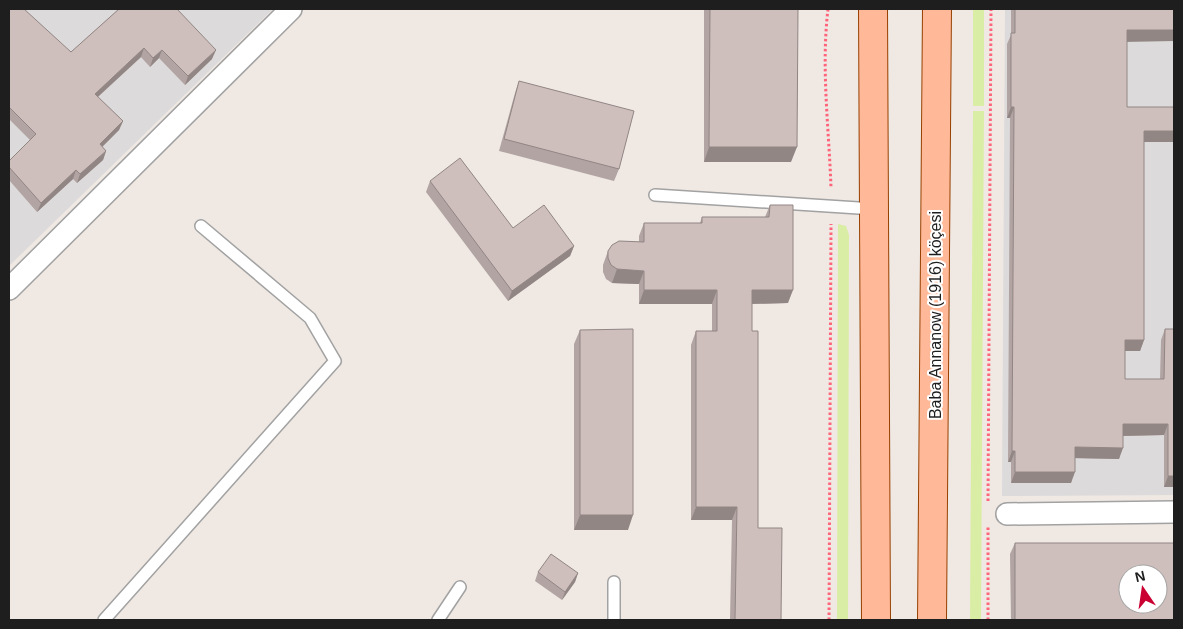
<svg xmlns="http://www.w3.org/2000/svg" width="1183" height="629" viewBox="0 0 1183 629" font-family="Helvetica,sans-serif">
  <rect width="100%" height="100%" fill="#efe8e3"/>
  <g fill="#dcdadb">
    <polygon points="9,9 273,9 9,266"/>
    <polygon points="1005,9 1174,9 1174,495 1002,496"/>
  </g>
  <g fill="#daeda5">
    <rect x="973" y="9" width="11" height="97"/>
    <polygon points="973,111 984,111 981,620 970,620"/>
    <polygon points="838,224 846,226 849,235 848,620 837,620"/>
  </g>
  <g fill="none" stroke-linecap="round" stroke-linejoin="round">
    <defs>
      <g id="service">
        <polyline points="655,195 874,209"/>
        <polyline points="614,582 614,620"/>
        <polyline points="104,620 335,361 310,318 201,226"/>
        <polyline points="438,620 460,587"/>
      </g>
      <g id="minor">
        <polyline points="9,289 291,9"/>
        <polyline points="1007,514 1174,512"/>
      </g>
      <g id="primary">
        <polyline points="873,9 876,620"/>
        <polyline points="932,620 937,9"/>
      </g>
    </defs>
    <use href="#service" stroke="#a2a2a2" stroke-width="14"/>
    <use href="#minor" stroke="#a2a2a2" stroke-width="24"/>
    <use href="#primary" stroke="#974000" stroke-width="30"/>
    <g stroke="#ff647a" stroke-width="3" stroke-dasharray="2.5 2.5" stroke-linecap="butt">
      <path d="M828,9C821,68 829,128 831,188"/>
      <polyline points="988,501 991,9"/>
      <polyline points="829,620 831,224"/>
      <polyline points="988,620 988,527"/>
    </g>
    <use href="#service" stroke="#fff" stroke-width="11"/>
    <use href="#minor" stroke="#fff" stroke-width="21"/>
    <use href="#primary" stroke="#ffb998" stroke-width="28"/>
  </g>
  <g fill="#b2a4a2">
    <polygon points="9,9 71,52 119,9 212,59 185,85 159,58 150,67 141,57 98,97 123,121 119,130 102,147 106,151 103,160 77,183 73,179 37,212 9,180 9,161 30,140 9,119"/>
    <polygon points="704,9 798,9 791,162 704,162"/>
    <polygon points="1011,9 1174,9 1127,42 1127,107 1144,142 1144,340 1140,351 1125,351 1125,379 1160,379 1161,340 1165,329 1174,487 1164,487 1164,435 1123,436 1119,459 1075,458 1071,483 1011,483 1011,462 1008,462 1010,118 1007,118 1007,44 1011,35"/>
    <polygon points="519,81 619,169 614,181 499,151 515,93"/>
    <polygon points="430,181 513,228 574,246 570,256 508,301 426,192"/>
    <polygon points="770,205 788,303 752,304 752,331 758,528 781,620 730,620 732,520 691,520 691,345 696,331 712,331 712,304 639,304 639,284 612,283 606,279 603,272 603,265 608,251 639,242 639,236 644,223 700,223 702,217 765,217"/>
    <polygon points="580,330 628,530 574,530 574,344"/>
    <polygon points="1015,543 1174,620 1011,620 1010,554"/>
    <polygon points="538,572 578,573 575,582 562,600 535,581"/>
  </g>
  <g fill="#918684">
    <polygon points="1127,30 1174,30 1174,41 1123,42"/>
    <polygon points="144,48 141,57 92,102 95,94"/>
    <polygon points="162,50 159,58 150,67 153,58"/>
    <polygon points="216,50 212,59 185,85 188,76"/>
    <polygon points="1011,107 1014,107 1010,118 1007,118"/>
    <polygon points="123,121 119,130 97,152 100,144"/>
    <polygon points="1144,131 1174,131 1174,142 1140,142"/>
    <polygon points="709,147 797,147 791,162 704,162"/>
    <polygon points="106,151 103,160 77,183 80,174"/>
    <polygon points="76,170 73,179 37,212 41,203"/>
    <polygon points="574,246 570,256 508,301 512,291"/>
    <polygon points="617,269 644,271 639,284 612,283"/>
    <polygon points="644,290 717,290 712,304 639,304"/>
    <polygon points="752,290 793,290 788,303 747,304"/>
    <polygon points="1125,340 1144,340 1140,351 1121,351"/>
    <polygon points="1123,424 1168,424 1164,435 1119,436"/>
    <polygon points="1075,447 1123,448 1119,459 1071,458"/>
    <polygon points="1012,451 1015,451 1011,462 1008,462"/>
    <polygon points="1015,472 1075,472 1071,483 1011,483"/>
    <polygon points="1168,476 1174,476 1174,487 1164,487"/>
    <polygon points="696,507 737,507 732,520 691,520"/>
    <polygon points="580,515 633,515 628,530 574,530"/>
    <polygon points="578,573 575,582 562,600 565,592"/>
  </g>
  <g fill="#cfbfbc" stroke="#918684" fill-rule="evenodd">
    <polygon points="9,9 24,9 71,52 119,9 177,9 216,50 188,76 162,50 153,58 144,48 95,94 123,121 100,144 106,151 80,174 76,170 41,203 9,167 9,161 36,134 9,107"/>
    <polygon points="710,9 798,9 797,147 709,147"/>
    <polygon points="1015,9 1174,9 1174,30 1127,30 1127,107 1174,107 1174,131 1144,131 1144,340 1125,340 1125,379 1164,379 1165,329 1174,329 1174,476 1168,476 1168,424 1123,424 1123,448 1075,447 1075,472 1015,472 1015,451 1012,451 1014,107 1011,107 1011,33 1015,33"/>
    <polygon points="519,81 634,111 619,169 504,139"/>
    <polygon points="460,158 513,228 544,205 574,246 512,291 430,181"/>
    <polygon points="770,205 793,205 793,290 752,290 752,331 758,331 758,528 782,528 781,620 735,620 737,507 696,507 696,331 717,331 717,290 644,290 644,271 617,269 611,265 608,258 608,251 612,245 619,241 644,242 644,223 702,223 702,217 769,217"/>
    <polygon points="633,329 633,515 580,515 580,330"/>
    <path d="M1015,543H1174V620H1015ZM1128,574H1158V604H1128Z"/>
    <polygon points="551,554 578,573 565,592 538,572"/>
  </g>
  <g text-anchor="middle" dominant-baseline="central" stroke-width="4" stroke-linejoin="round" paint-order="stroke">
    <g font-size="16" fill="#1e1e1e" stroke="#fff">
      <text transform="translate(935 315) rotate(-90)">Baba Annanow (1916) köçesi</text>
    </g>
  </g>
  <rect width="1183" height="629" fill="none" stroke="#1e1e1e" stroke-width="20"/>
  <g transform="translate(1143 589) rotate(347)"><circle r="24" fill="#ffffff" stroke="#a5a5a5"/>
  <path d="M0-4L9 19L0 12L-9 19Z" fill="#cb0032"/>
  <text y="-8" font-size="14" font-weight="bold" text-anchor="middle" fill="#1e1e1e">N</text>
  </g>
</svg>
